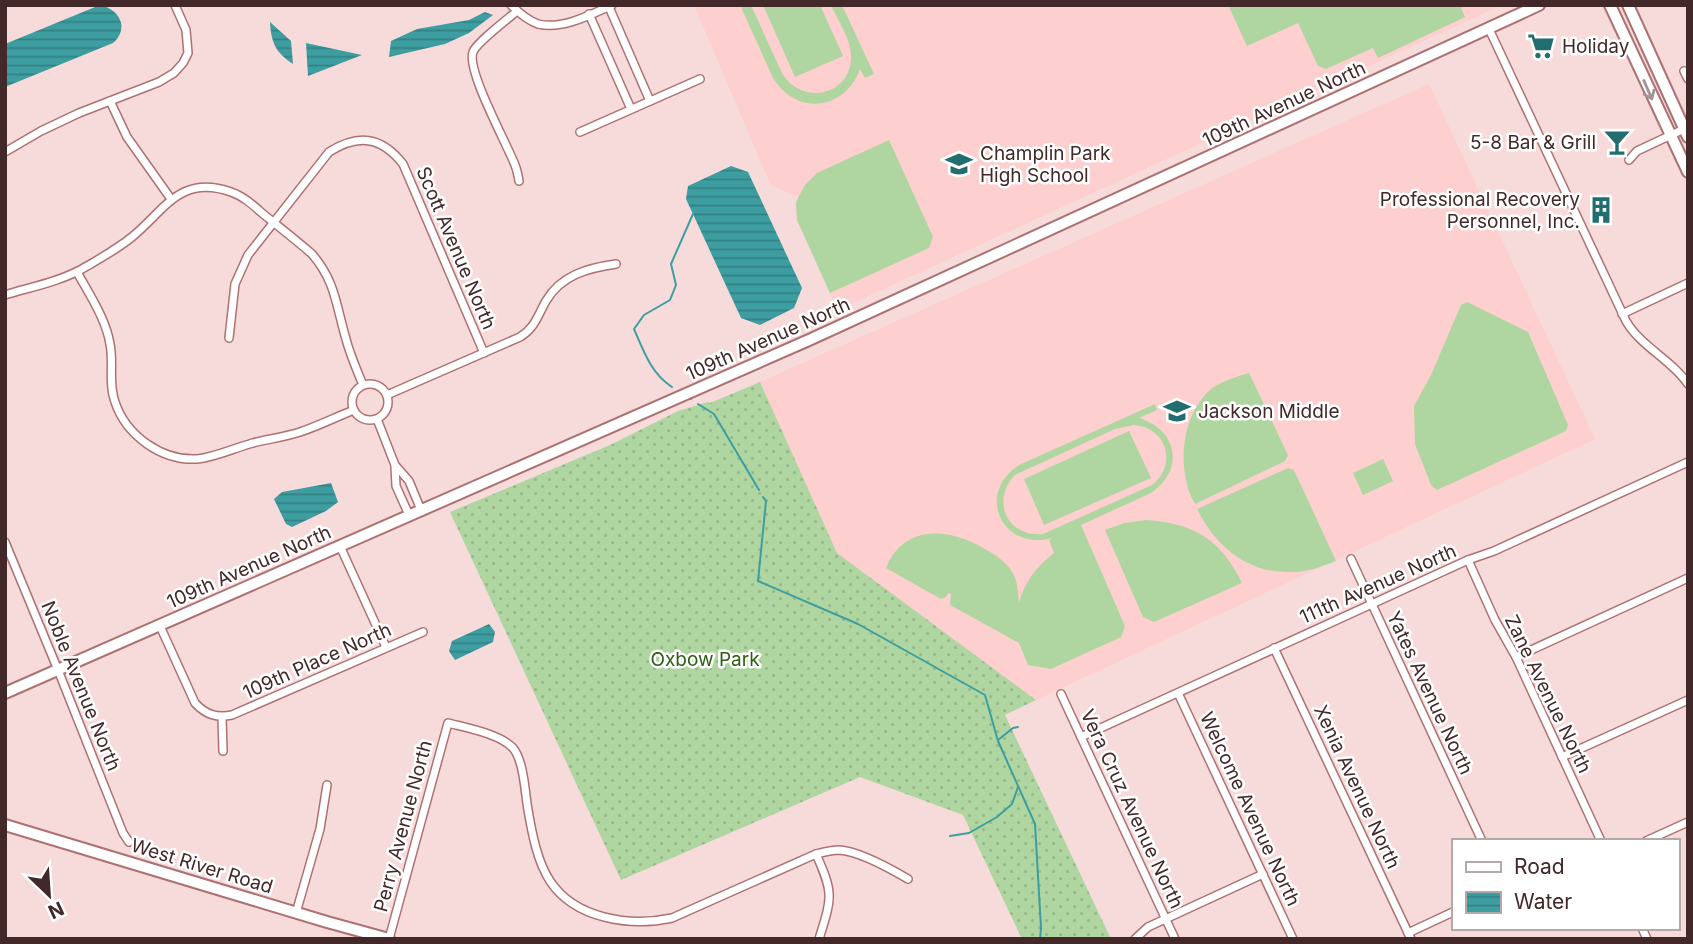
<svg xmlns="http://www.w3.org/2000/svg" width="1693" height="944" viewBox="0 0 1693 944" font-family="Inter,sans-serif">
  <defs>
    <pattern id="grass-dots" width="8" height="8" patternUnits="userSpaceOnUse" patternTransform="scale(1.75)"><rect width="8" height="8" fill="#afd6a1"/><path d="M2 2h.1M6 6h.1" fill="none" stroke="#98b88b" stroke-width="1.8" stroke-linecap="round"/></pattern>
    <pattern id="water-rules" width="6" height="5" patternUnits="userSpaceOnUse" patternTransform="scale(1.75)"><rect width="6" height="5" fill="#3d9ea1"/><path d="M0 2.5h6" fill="none" stroke="#358183"/></pattern>
  </defs>
  <rect width="100%" height="100%" fill="#f7dbdb"/>
  <g fill="#fdcfcf">
    <polygon points="694,5 1502,5 838,310 834,309 835,305 797,220 796,203 798,196 771,186"/>
    <polygon points="1429,84 1595,439 1036,700 837,553 760,382"/>
  </g>
  <polygon fill="url(#grass-dots)" points="760,382 837,553 1036,700 1005,715 1111,939 1022,939 963,815 860,777 621,880 450,512 610,445 678,411 708,402 710,403"/>
  <g fill="#afd6a1" fill-rule="evenodd">
    <path d="M740,5H751L782,73C802,107 852,95 851,56C851,39 838,21 831,5H842L874,74L865,78L860,69C845,111 796,116 773,78Z"/>
    <polygon points="763,5 820,5 843,56 795,77"/>
    <polygon points="1228,5 1460,5 1465,17 1378,58 1373,48 1326,69 1318,66 1298,23 1247,46"/>
    <polygon points="889,140 933,237 929,248 830,293 797,220 796,203 799,196 805,185 817,173"/>
    <polygon points="1467,302 1528,332 1568,425 1566,431 1437,490 1431,485 1415,444 1414,406 1431,375 1461,305"/>
    <path d="M1249,373L1288,455L1285,461L1195,504C1192,498 1188,491 1187,484C1179,454 1185,413 1209,391C1217,383 1238,376 1249,373Z"/>
    <path d="M1155,404L1157,410L1139,418C1179,430 1185,472 1149,494L1081,525L1125,626L1121,637L1051,669L1028,665L1019,643L950,605L951,594L948,593L946,597L941,599L886,568C904,524 949,528 983,548C994,554 1006,561 1012,572C1018,581 1018,593 1019,603C1025,581 1037,566 1054,553L1049,540L1052,538C1002,552 975,493 1019,465ZM1134,425C1167,428 1178,464 1152,485L1043,534C1008,538 990,501 1015,475L1115,429Z"/>
    <polygon points="1129,431 1151,478 1044,525 1024,479"/>
    <polygon points="1383,459 1393,481 1363,495 1353,473"/>
    <path d="M1288,468L1294,470L1336,561C1322,566 1308,572 1293,572C1248,574 1216,547 1197,509Z"/>
    <path d="M1146,520C1194,523 1220,539 1242,583L1154,622L1143,617L1105,530L1124,523Z"/>
  </g>
  <g fill="url(#water-rules)">
    <path d="M100,5C119,9 130,28 113,43L5,87V44Z"/>
    <polygon points="485,12 493,15 469,33 445,44 389,57 391,41 417,29 469,20"/>
    <path d="M270,22L291,41L293,64C276,53 271,43 270,22Z"/>
    <polygon points="306,43 362,55 308,76"/>
    <polygon points="731,166 748,172 802,288 794,308 760,325 741,318 686,199 688,186"/>
    <polygon points="331,483 338,502 326,511 292,527 286,524 274,499 282,492"/>
    <polygon points="489,624 495,632 493,642 455,660 449,651 452,641"/>
  </g>
  <g fill="none" stroke-linecap="round" stroke-linejoin="round">
    <g stroke="#3d9ea1" stroke-width="2">
      <path d="M672,387C651,373 644,352 634,329L644,315L670,300L676,285L671,264L693,214"/>
      <polyline points="689,398 691,399"/>
      <polyline points="698,404 714,414 759,490"/>
      <polyline points="763,497 766,501 758,581 858,624 985,695 998,741 1035,824 1041,928 1040,939"/>
      <polyline points="998,740 1013,728 1018,727"/>
      <polyline points="950,836 969,833 997,817 1012,804 1018,787"/>
    </g>
    <defs>
      <g id="street">
        <path d="M511,5C519,13 527,20 538,24C562,30 590,15 612,5"/>
        <polyline points="609,7 650,101"/>
        <path d="M517,11C508,19 477,42 473,52C466,70 507,144 515,165C517,170 518,175 519,181"/>
        <polyline points="589,14 631,109"/>
        <path d="M1489,29L1626,321C1641,347 1671,359 1688,384"/>
        <polyline points="1684,71 1688,79"/>
        <polyline points="110,101 127,137 171,199"/>
        <polyline points="580,132 700,79"/>
        <polyline points="5,152 41,131 79,113 159,82 174,73 183,63 188,53 186,30 175,5"/>
        <polyline points="1629,160 1637,151 1684,129"/>
        <path d="M77,272C89,294 106,319 110,344C114,364 108,383 115,402C126,435 161,461 197,459C216,457 234,448 253,443C268,439 285,437 300,432C318,426 336,417 354,410"/>
        <path d="M5,295C31,287 58,282 82,269C99,259 116,250 132,237C165,210 180,174 231,192C243,196 253,205 262,213C279,227 296,240 312,254C336,282 336,306 346,339C350,355 357,370 363,385"/>
        <polyline points="1622,314 1688,283"/>
        <path d="M229,338L235,284L248,255L329,152C358,134 381,136 403,164L484,353"/>
        <circle cx="370" cy="402" r="18"/>
        <path d="M387,395L520,337C535,328 538,315 546,301C561,275 588,268 616,264"/>
        <polyline points="377,419 395,465 409,481 421,510"/>
        <polyline points="395,466 396,486 409,515"/>
        <polyline points="5,542 58,670 123,833 129,842"/>
        <polyline points="340,546 386,647"/>
        <polyline points="1351,559 1482,841"/>
        <polyline points="1468,560 1495,620 1516,657 1601,841"/>
        <path d="M160,626L195,703C206,715 217,718 232,715L423,632"/>
        <polyline points="1274,648 1411,939"/>
        <polyline points="1516,657 1688,578"/>
        <polyline points="1178,693 1293,939"/>
        <polyline points="1061,694 1175,939"/>
        <polyline points="222,717 223,751"/>
        <polyline points="1081,737 1468,560 1494,551 1688,462"/>
        <polyline points="1562,757 1688,700"/>
        <polyline points="1646,841 1688,822"/>
        <path d="M816,854C834,894 832,897 819,939"/>
        <polyline points="296,913 320,829 327,785"/>
        <polyline points="1642,928 1647,939"/>
        <polyline points="1408,933 1453,912"/>
        <path d="M389,939L448,723C467,728 500,734 513,748C524,761 525,793 528,810C532,833 537,861 550,881C575,919 630,927 672,918L816,854C824,852 832,850 839,850C858,851 891,869 908,879"/>
        <polyline points="1135,939 1148,927 1263,874"/>
      </g>
      <g id="secondary">
        <polyline points="1610,5 1688,172"/>
        <polyline points="1628,5 1688,137"/>
        <polyline points="5,693 809,340 1539,5"/>
        <polyline points="5,825 327,922 389,939"/>
      </g>
    </defs>
    <use href="#street" stroke="#ae7173" stroke-width="10"/>
    <use href="#secondary" stroke="#ae7173" stroke-width="14"/>
    <use href="#street" stroke="#fff" stroke-width="7"/>
    <use href="#secondary" stroke="#fff" stroke-width="10"/>
  </g>
  <defs><path id="oneway-shaft" d="M-6 0H5M1.5-3L5.5 0L1.5 3" fill="none" stroke-width="1.6" stroke-linecap="round" stroke-linejoin="round" transform="scale(1.75)"/></defs>
  <use stroke="#a09494" href="#oneway-shaft" transform="translate(1648 90) rotate(66)"/>
  <defs>
    <symbol id="supermarket-bare" viewBox="-9 -9 18 18"><path d="M-6-5.5h2.5l.6 2H6L4.5 2H-2.5L-4.4-4H-6ZM-1.5 3.2a1.3 1.3 0 1 0 .1 0ZM3 3.2a1.3 1.3 0 1 0 .1 0Z" fill="#216d6f" stroke="#fff" stroke-width="2.5" paint-order="stroke"/></symbol>
    <symbol id="bar-bare" viewBox="-9 -9 18 18"><path d="M-6-5H6L.8 .8V4.5H3.5V6h-7V4.5H-.8V.8Z" fill="#216d6f" stroke="#fff" stroke-width="2.5" paint-order="stroke"/></symbol>
    <symbol id="school-bare" viewBox="-9 -9 18 18"><path d="M0-5L7-2L0 1L-7-2ZM-4 1L0 2.5L4 1V4Q0 6-4 4Z" fill="#216d6f" stroke="#fff" stroke-width="2.5" paint-order="stroke"/></symbol>
    <symbol id="building-bare" viewBox="-9 -9 18 18"><path d="M-4-6H4V6H1V3H-1V6H-4ZM-2.5-4.3h1.7v1.8h-1.7ZM.8-4.3h1.7v1.8H.8ZM-2.5-1h1.7V.8h-1.7ZM.8-1h1.7V.8H.8Z" fill="#216d6f" stroke="#fff" stroke-width="2.5" paint-order="stroke"/></symbol>
  </defs>
  <g fill-rule="evenodd">
    <use href="#supermarket-bare" x="1522" y="27" width="38" height="38"/>
    <use href="#bar-bare" x="1598" y="123" width="38" height="38"/>
    <use href="#school-bare" x="940" y="145" width="38" height="38"/>
    <use href="#building-bare" x="1582" y="191" width="38" height="38"/>
    <use href="#school-bare" x="1158" y="392" width="38" height="38"/>
  </g>
  <g text-anchor="middle" dominant-baseline="central" stroke-width="5" stroke-linejoin="round" paint-order="stroke">
    <g font-size="19" fill="#422829" stroke="#fff" text-anchor="start">
      <text x="1562" y="46">Holiday</text>
      <text x="1596" y="142" text-anchor="end">5-8 Bar &amp; Grill</text>
      <text x="980" y="153">Champlin Park<tspan x="980" dy="22">High School</tspan></text>
      <text x="1580" y="199" text-anchor="end">Professional Recovery<tspan x="1580" dy="22">Personnel, Inc.</tspan></text>
      <text x="1198" y="411">Jackson Middle</text>
    </g>
    <g font-size="19" fill="#422829" stroke="#fff">
      <text transform="translate(1284 104) rotate(-25)">109th Avenue North</text>
      <text transform="translate(456 248) rotate(67)">Scott Avenue North</text>
      <text transform="translate(768 339) rotate(-24)">109th Avenue North</text>
      <text transform="translate(249 567) rotate(-24)">109th Avenue North</text>
      <text transform="translate(1378 584) rotate(-24)">111th Avenue North</text>
      <text transform="translate(317 661) rotate(-24)">109th Place North</text>
      <text transform="translate(81 686) rotate(68)">Noble Avenue North</text>
      <text transform="translate(1430 693) rotate(65)">Yates Avenue North</text>
      <text transform="translate(1548 694) rotate(64)">Zane Avenue North</text>
      <text transform="translate(1357 787) rotate(65)">Xenia Avenue North</text>
      <text transform="translate(1132 809) rotate(65)">Vera Cruz Avenue North</text>
      <text transform="translate(1250 809) rotate(65)">Welcome Avenue North</text>
      <text transform="translate(403 826) rotate(-75)">Perry Avenue North</text>
      <text transform="translate(202 866) rotate(17)">West River Road</text>
    </g>
    <g font-size="19" fill="#2c5f13" stroke="#fff">
      <text x="705" y="659">Oxbow Park</text>
    </g>
  </g>
  <rect width="1693" height="944" fill="none" stroke="#422829" stroke-width="14"/>
  <rect x="1452" y="839" width="228" height="91" fill="#ffffff" stroke="#b3a9a9" stroke-width="2"/>
  <rect x="1466" y="862" width="35" height="10" fill="#ffffff" stroke="#b3a9a9" stroke-width="2"/>
  <text x="1514" y="874" font-size="21" fill="#422829">Road</text>
  <rect x="1466" y="892" width="35" height="21" fill="url(#water-rules)" stroke="#b3a9a9" stroke-width="2"/>
  <text x="1514" y="909" font-size="21" fill="#422829">Water</text>
  <g transform="translate(49 895) rotate(155)" stroke="#ffffff" stroke-width="5" paint-order="stroke">
  <path d="M0-5L12 26L0 18L-12 26Z" fill="#422829"/>
  <text y="-10" font-size="19" font-weight="bold" text-anchor="middle" fill="#422829">N</text>
  </g>
</svg>
